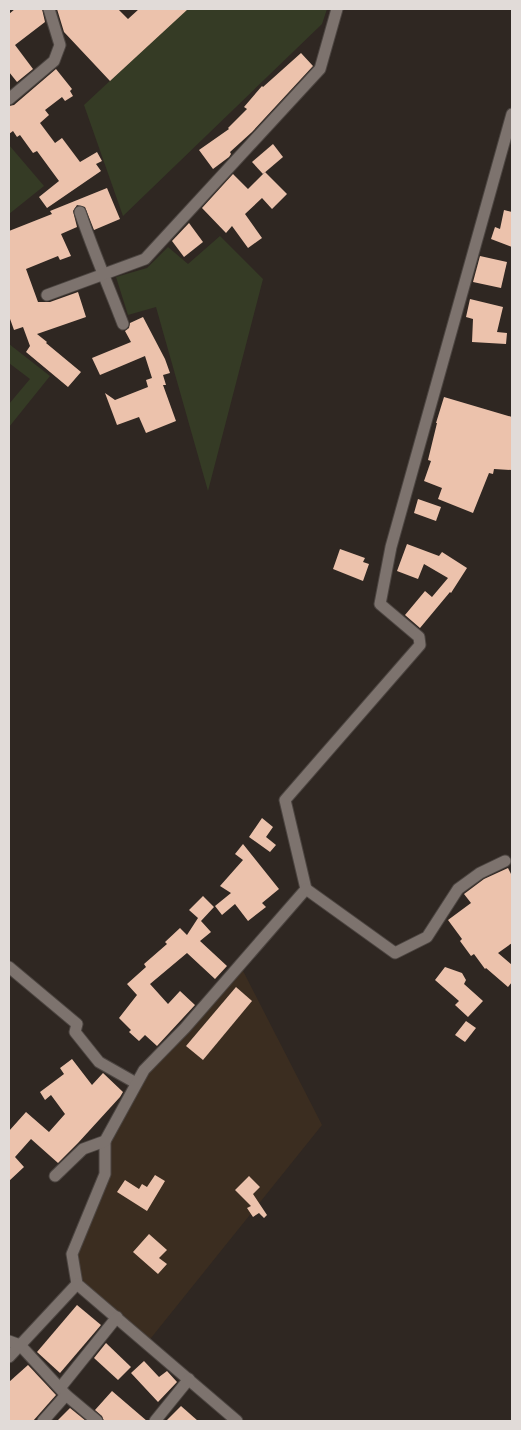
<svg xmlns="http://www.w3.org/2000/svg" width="521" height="1430" viewBox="0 0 521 1430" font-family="'PT Sans',sans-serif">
  <rect width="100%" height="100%" fill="#2f2722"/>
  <polygon fill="#3b2d20" points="240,965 322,1125 147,1343 77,1284 72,1254 105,1174 105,1141 128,1096"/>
  <g fill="#353b25">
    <polygon points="187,9 327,9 322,24 123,216 84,105"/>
    <polygon points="9,145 44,186 9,214"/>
    <polygon points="220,236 263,279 208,491 156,307 128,315 116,277 147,268 168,247 188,264"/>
    <polygon points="9,344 50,376 9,427 9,404 30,379 9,363"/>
  </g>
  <g fill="#ecc2ac">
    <polygon points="15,9 42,9 45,22 15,45 33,69 17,82 9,72 9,14"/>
    <polygon points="57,9 118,9 128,19 139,9 188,9 110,81 64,32"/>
    <polygon points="301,53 313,66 252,132 230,152 231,154 229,157 213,169 199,150 229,129 228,128 247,109 244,107 262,86 263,87"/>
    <polygon points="56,69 72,89 70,91 73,96 65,101 62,97 45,110 49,115 40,123 55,143 62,138 80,162 97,152 102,161 96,164 101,171 47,208 39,197 59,181 37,151 33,153 20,135 17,137 13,131 9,134 9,106 14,105"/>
    <polygon points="273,144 283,157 263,174 252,162"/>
    <polygon points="265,172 287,194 272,209 262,198 245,214 262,238 248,248 232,226 226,233 202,208 233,174 248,189"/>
    <polygon points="107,188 120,219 94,230 85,207 77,205 73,211 77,227 61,234 71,256 60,260 58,256 26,269 38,302 50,302 78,292 86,317 37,334 47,342 46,343 81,372 68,387 26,352 30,346 23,327 14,330 9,316 9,231 52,214 50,211"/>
    <polygon points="504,210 512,212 512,247 491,239 495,227 500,229"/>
    <polygon points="189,223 203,242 184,257 172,241"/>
    <polygon points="480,256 507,262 501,288 473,282"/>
    <polygon points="470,299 503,307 497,332 507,333 506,344 472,342 473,319 466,317"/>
    <polygon points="143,317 165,359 170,373 163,375 166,385 163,385 176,421 146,433 139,417 117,425 105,393 115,400 148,387 146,380 152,378 145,356 100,375 92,358 131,342 125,331 129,328 130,323"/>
    <polygon points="444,397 512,417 512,470 494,469 493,474 489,473 473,513 438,499 442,488 424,481 431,461 428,460 437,423 436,423"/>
    <polygon points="418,499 441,507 436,521 414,513"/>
    <polygon points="407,544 439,556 442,552 467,568 451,593 450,592 420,628 405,615 425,591 432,597 448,578 424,564 418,579 397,571"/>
    <polygon points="340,549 365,558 363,562 369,564 363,581 333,569"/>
    <polygon points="262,818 273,827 266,837 276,845 270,852 249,837"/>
    <polygon points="243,844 279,889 262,903 266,907 248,921 235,904 222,915 215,906 231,893 220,886 243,860 235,854"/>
    <polygon points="508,868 512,876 512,943 498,953 512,965 512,982 508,987 486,968 485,969 474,954 471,956 460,941 462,939 448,920 471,903 464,894 484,879"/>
    <polygon points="203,896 214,907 201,921 211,932 200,941 227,966 215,979 187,953 150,984 168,1004 180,991 195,1005 157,1046 145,1035 139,1041 129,1032 131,1030 119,1018 137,995 127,984 146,967 144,964 167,944 165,942 180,928 187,935 198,918 189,910"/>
    <polygon points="445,967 462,973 466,980 464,984 483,1001 468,1017 455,1005 459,1001 435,980"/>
    <polygon points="236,987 252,1001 203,1060 186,1046"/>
    <polygon points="466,1021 476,1028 465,1042 455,1035"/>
    <polygon points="72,1059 92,1085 103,1073 123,1092 120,1097 78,1143 58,1163 31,1139 15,1157 24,1167 9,1181 9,1131 26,1112 49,1132 65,1114 51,1095 45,1100 40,1092 64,1074 60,1068"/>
    <polygon points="155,1175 165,1181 147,1211 117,1192 125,1180 139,1189 142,1184 147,1187"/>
    <polygon points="249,1176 260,1187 253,1194 267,1215 264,1218 259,1213 253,1217 247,1208 251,1206 235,1190"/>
    <polygon points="149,1234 167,1250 159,1258 167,1264 158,1274 133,1252"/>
    <polygon points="77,1305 101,1325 60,1373 37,1352"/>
    <polygon points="106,1343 131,1367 118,1380 94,1358"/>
    <polygon points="144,1361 159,1377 167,1371 177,1382 158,1402 131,1373"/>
    <polygon points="28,1365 56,1395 33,1421 9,1421 9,1382"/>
    <polygon points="112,1391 147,1421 104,1421 102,1416 95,1410"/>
    <polygon points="181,1406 198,1421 166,1421"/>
    <polygon points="70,1408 86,1421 57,1421"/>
  </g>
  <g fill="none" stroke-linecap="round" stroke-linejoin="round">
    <defs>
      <g id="street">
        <polyline points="9,99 54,61 60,45 49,9"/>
        <path d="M80,212C93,251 109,287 123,324"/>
        <polyline points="47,295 145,259 320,69 337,9"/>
        <polyline points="306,889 285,800 420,645 419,637 380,604 391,547 512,114"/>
        <polyline points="9,967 77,1024 75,1032 99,1062 136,1083"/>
        <polyline points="105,1141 105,1174 72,1254 77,1284 237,1421"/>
        <polyline points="55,1176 83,1149 105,1141 144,1070 185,1028 306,889 395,953 427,937 458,889 480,873 505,861"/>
        <polyline points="9,1341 20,1345 66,1395 97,1421"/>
        <polyline points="9,1357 77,1284"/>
        <polyline points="60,1388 117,1317"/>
        <polyline points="43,1421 66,1395"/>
        <polyline points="155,1421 189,1379"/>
      </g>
    </defs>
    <use href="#street" stroke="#4c4541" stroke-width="13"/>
    <use href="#street" stroke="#7d736e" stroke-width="11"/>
  </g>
  <rect width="521" height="1430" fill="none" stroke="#e1dbd8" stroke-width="20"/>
</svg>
